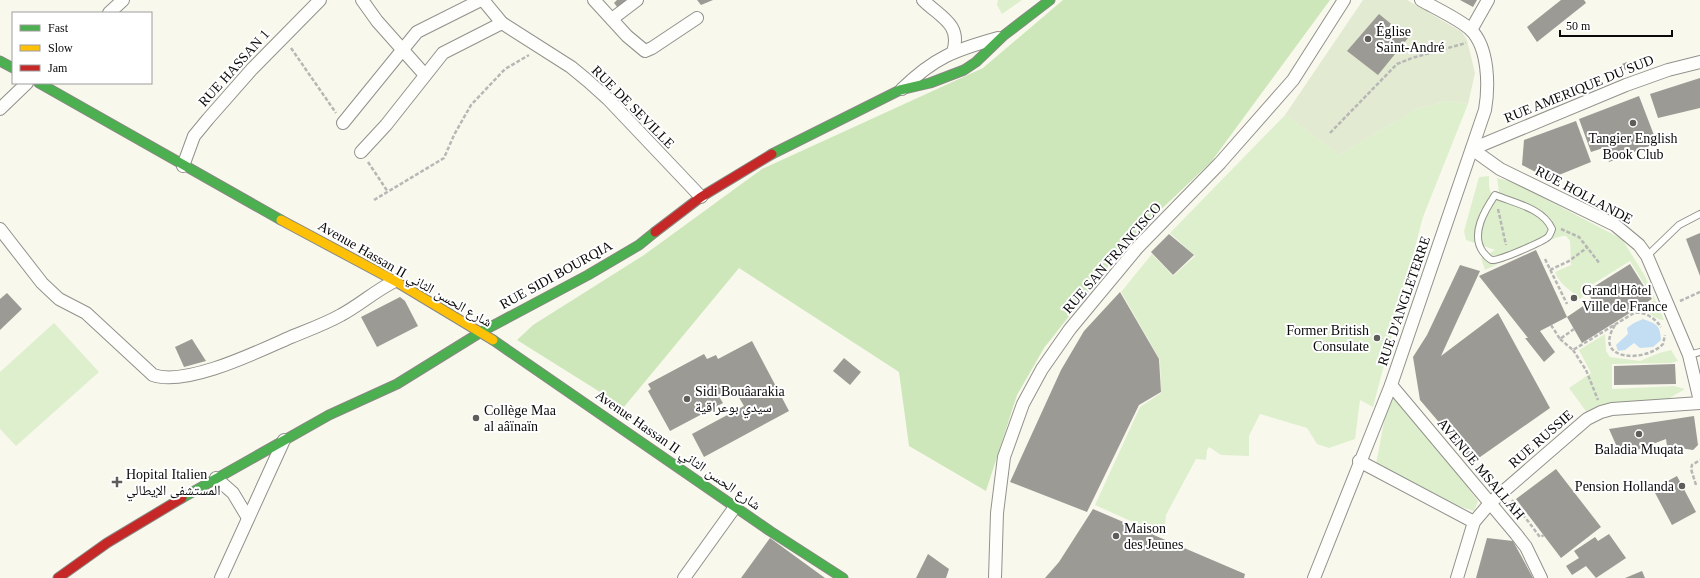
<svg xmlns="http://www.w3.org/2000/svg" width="1700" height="578" viewBox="0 0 1700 578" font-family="'Times New Roman','Noto Naskh Arabic',serif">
  <rect width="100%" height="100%" fill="#f9f8ed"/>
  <g fill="#deefcd">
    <polygon points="998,0 1022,0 1002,14 997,5"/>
    <polygon points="1448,101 1468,104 1423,217 1373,407 1360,400 1355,439 1329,448 1317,444 1307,428 1260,414 1249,436 1249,456 1221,455 1209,447 1207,450 1206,460 1196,459 1166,515 1164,536 1095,505 1140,407 1161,393 1160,360 1121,292 1152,254 1173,276 1195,256 1170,233 1285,115 1339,155 1417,109"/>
    <path d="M1489,176V186L1493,201L1500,199L1497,178L1513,182L1622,239L1645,276L1664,320C1656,320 1649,313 1643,307L1654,300L1630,261L1582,291L1584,296L1579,299C1570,288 1561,287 1555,272L1571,265L1570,241L1566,236C1555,234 1499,264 1485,270L1481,258L1495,250L1466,240L1464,231L1479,177Z"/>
    <polygon points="54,323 99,372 16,446 0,429 0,372"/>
    <polygon points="1605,334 1606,351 1610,357 1640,361 1659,353 1671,350 1678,361 1671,363 1612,364 1612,389 1674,386 1685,389 1668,399 1636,402 1588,414 1569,388 1591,373 1579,350"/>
    <polygon points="1391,385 1478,501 1474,511 1455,505 1376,464"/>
  </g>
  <polygon fill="#cde7ba" points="1063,0 1330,0 1211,162 1130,239 1044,348 1017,395 986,491 909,446 899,372 739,268 624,407 517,340 533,325 644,255 762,169 983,68"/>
  <polygon fill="#e2ead1" points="1363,0 1407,0 1462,32 1467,40 1475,73 1468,104 1448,101 1417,109 1339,155 1285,115"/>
  <path fill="#c3ddf3" d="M1643,319C1657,324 1660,325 1661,340L1653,347L1640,348L1634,343L1625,350L1618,351L1616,345L1628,334L1627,328L1634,323Z"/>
  <g fill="#9c9a94">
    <polygon points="617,0 627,0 618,8 614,3"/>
    <polygon points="697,0 713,0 701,5"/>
    <polygon points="1460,0 1477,0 1473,7"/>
    <polygon points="1561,0 1584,0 1586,3 1537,42 1527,27"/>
    <polygon points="1379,14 1408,38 1378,75 1347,51"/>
    <polygon points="1627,62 1629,68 1625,70 1622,64"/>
    <polygon points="1700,78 1700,108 1658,118 1650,94"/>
    <polygon points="1639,96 1657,143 1609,162 1603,148 1591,152 1579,119"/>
    <polygon points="1576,121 1591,162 1549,179 1522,165 1524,140"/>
    <polygon points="1700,233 1700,276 1686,239"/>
    <polygon points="1169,234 1194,255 1173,275 1151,252"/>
    <polygon points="1536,250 1567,317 1540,331 1555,352 1544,362 1525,338 1528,338 1479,276"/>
    <polygon points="1630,264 1652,299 1582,343 1567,317 1592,300 1587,291"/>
    <polygon points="1460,265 1480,271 1441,356 1498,313 1550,408 1473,462 1420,400 1413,357 1427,335"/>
    <polygon points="1120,292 1159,359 1161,392 1139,405 1087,512 1010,482 1061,370 1084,331"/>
    <polygon points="7,293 22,309 0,330 0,299"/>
    <polygon points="400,297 405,301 418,326 377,347 361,317"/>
    <polygon points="192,339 206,361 184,367 175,347"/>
    <polygon points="752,341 789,411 704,457 692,434 744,406 733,387 718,395 723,403 670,431 648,391 651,389 648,384 704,354 707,359 716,355 718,359"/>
    <polygon points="844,358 861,372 850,385 833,371"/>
    <polygon points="1675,364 1676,384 1614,385 1614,366"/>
    <polygon points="1694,416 1698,445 1693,450 1667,446 1666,439 1621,456 1609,429"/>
    <polygon points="1556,469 1601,527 1561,558 1516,499"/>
    <polygon points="1677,476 1696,512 1672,525 1653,489"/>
    <polygon points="1093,509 1245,574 1244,578 1045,578 1059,562"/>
    <polygon points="1609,534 1626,558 1596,578 1586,566 1572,575 1566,566 1579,558 1574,551 1595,537 1598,541"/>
    <polygon points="770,538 825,578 741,578"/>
    <polygon points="1487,538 1513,541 1533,578 1476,578"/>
    <polygon points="928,554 949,569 946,578 916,578"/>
    <polygon points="1642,571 1645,578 1625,578"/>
  </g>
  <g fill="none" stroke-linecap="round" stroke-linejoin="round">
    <defs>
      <g id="lane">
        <path d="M1495,195C1514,203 1543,208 1552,229C1551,232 1550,235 1548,237C1542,242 1499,261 1492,260C1488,259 1485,254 1483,252C1470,234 1485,210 1495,195Z"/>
        <polyline points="1647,256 1679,225 1700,214"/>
        <polyline points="1689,355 1700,352"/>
      </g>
      <g id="street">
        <polyline points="362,0 377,21 425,75"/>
        <polyline points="483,0 502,23 571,67 588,81 608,99 701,197"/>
        <polyline points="594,0 627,36 645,51 652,48 697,18"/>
        <path d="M923,0C940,17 962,24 953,52"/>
        <polyline points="109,13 123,0"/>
        <polyline points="612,19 637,0"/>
        <polyline points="1471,30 1488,0"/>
        <path d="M902,89C935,57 955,50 998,38"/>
        <polyline points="0,109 27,83"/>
        <polyline points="343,123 417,32 481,0"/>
        <polyline points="1472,149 1500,169 1615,225 1639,245 1647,256 1653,270 1689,355 1700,401"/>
        <polyline points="1472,149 1626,85 1668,70 1700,62"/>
        <polyline points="361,152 386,125 443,53 502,23"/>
        <polyline points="183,166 194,136 208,119 252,69 320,0"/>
        <path d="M0,229L42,283L59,299L86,313L153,375C186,387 259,351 291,337C308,330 325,324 341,315C360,305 376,290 395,281"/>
        <polyline points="1391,385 1516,534 1526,547 1541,578"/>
        <polyline points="1359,461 1474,522"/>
        <polyline points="216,478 233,493 248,518"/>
        <polyline points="221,578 284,440"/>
        <polyline points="684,578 735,507"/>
        <polyline points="995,578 997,513 1004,457 1023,404 1042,369 1070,329 1138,247 1220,163 1293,80 1344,0"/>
        <path d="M1314,578L1391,385L1485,110C1489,87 1489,48 1471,30C1461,20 1435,8 1421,0"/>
        <polyline points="1457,578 1474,522 1490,503 1587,419 1601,412 1612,409 1700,403"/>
      </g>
      <g id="fast">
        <polyline points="0,61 13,68"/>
        <polyline points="39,83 281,220"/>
        <polyline points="772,154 900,90 930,83 964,70 976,62 1003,36 1050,0"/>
        <polyline points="493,340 770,531 843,578"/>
        <polyline points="182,498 329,415 397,384 481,332 588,275 639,245 655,232"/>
      </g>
      <polyline id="slow" points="281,220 395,281 493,340"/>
      <g id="jam">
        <polyline points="655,232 701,197 772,154"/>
        <polyline points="58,578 107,543 182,498"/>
      </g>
    </defs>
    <use href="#lane" stroke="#92918c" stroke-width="8"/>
    <use href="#street" stroke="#92918c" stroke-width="14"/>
    <use href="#fast" stroke="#888883" stroke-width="11"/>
    <use href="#slow" stroke="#888883" stroke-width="11"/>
    <use href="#jam" stroke="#888883" stroke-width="11"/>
    <g stroke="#b7b7b5" stroke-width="2.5" stroke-dasharray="4 2" stroke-linecap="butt">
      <polyline points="291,48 336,113"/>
      <polyline points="1330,133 1397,64 1412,58 1466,43"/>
      <polyline points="368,162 388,192"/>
      <polyline points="374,200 444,158 454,135 471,105 505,69 529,55"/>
      <polyline points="1498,209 1506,245"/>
      <polyline points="1561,229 1579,237 1600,264"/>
      <polyline points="1545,259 1567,304"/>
      <polyline points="1550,270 1569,261 1588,247"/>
      <polyline points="1680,301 1700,292"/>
      <polyline points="1551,325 1560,339 1574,329"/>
      <path d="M1615,325C1592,361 1645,363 1663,344L1665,335"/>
      <path d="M1560,339L1573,350L1634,313C1644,311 1655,318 1661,327"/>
      <polyline points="1573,350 1586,370 1598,400"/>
      <polyline points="1696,485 1691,469 1692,465 1700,460"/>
      <polyline points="1512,500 1540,537 1544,535"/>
    </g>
    <use href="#lane" stroke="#fefefc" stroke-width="6"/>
    <use href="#street" stroke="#fefefc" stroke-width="12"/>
    <use href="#fast" stroke="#4caf50" stroke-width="9"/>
    <use href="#slow" stroke="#ffc107" stroke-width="9"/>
    <use href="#jam" stroke="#c62828" stroke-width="9"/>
  </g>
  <g fill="#5e5d59" stroke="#fff" stroke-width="1.5">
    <circle cx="1368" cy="39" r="4"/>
    <circle cx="1633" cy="123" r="4"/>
    <circle cx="1574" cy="298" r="4"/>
    <circle cx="1377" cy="338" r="4"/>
    <circle cx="687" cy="399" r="4"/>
    <circle cx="476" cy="418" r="4"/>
    <circle cx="1639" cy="434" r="4"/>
    <path d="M115 476h4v4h4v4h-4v4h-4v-4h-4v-4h4z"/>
    <circle cx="1682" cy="486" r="4"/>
    <circle cx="1116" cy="536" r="4"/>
  </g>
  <g text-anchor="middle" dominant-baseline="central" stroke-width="4" stroke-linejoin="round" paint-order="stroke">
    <g font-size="14" fill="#0a0a0a" stroke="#fff" text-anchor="start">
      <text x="1376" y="31">Église<tspan x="1376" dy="16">Saint-André</tspan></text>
      <text x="1633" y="138" text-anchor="middle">Tangier English<tspan x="1633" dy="16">Book Club</tspan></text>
      <text x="1582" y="290">Grand Hôtel<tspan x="1582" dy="16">Ville de France</tspan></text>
      <text x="1369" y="330" text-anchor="end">Former British<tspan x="1369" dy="16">Consulate</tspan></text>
      <text x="695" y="391">Sidi Bouâarakia<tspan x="695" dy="16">سيدي بوعراقية</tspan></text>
      <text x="484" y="410">Collège Maa<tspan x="484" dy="16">al aâïnaïn</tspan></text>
      <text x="1639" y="449" text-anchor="middle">Baladia Muqata</text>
      <text x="126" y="474">Hopital Italien<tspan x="126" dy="16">المستشفى الإيطالي</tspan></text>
      <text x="1674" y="486" text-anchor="end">Pension Hollanda</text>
      <text x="1124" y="528">Maison<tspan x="1124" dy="16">des Jeunes</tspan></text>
    </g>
    <g font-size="14" fill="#0a0a0a" stroke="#fff">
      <text transform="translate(234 68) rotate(-48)">RUE HASSAN 1</text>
      <text transform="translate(1579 89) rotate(-22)">RUE AMERIQUE DU SUD</text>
      <text transform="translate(633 107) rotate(45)">RUE DE SEVILLE</text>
      <text transform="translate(1584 195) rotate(28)">RUE HOLLANDE</text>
      <text transform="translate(1112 258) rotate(-49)">RUE SAN FRANCISCO</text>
      <text transform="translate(405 274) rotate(30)">Avenue Hassan II شارع الحسن الثاني</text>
      <text transform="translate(556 275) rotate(-29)">RUE SIDI BOURQIA</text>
      <text transform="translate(1404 301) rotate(-71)">RUE D'ANGLETERRE</text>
      <text transform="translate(1541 439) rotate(-41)">RUE RUSSIE</text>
      <text transform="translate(678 450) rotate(35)">Avenue Hassan II شارع الحسن الثاني</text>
      <text transform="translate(1481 469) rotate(50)">AVENUE MSALLAH</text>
    </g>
  </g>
  <rect x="12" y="12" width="140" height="72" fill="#ffffff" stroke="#9d9d9d"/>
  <rect x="20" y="25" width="20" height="6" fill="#4caf50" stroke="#9d9d9d"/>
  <text x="48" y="32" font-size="12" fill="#0a0a0a">Fast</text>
  <rect x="20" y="45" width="20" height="6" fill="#ffc107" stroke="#9d9d9d"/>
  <text x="48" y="52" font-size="12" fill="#0a0a0a">Slow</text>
  <rect x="20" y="65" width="20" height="6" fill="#c62828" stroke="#9d9d9d"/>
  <text x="48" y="72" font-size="12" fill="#0a0a0a">Jam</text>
  <path d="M1560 30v6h112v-6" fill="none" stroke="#0a0a0a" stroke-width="2"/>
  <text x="1566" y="30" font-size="12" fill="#0a0a0a" stroke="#ffffff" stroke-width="3" paint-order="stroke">50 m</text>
</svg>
